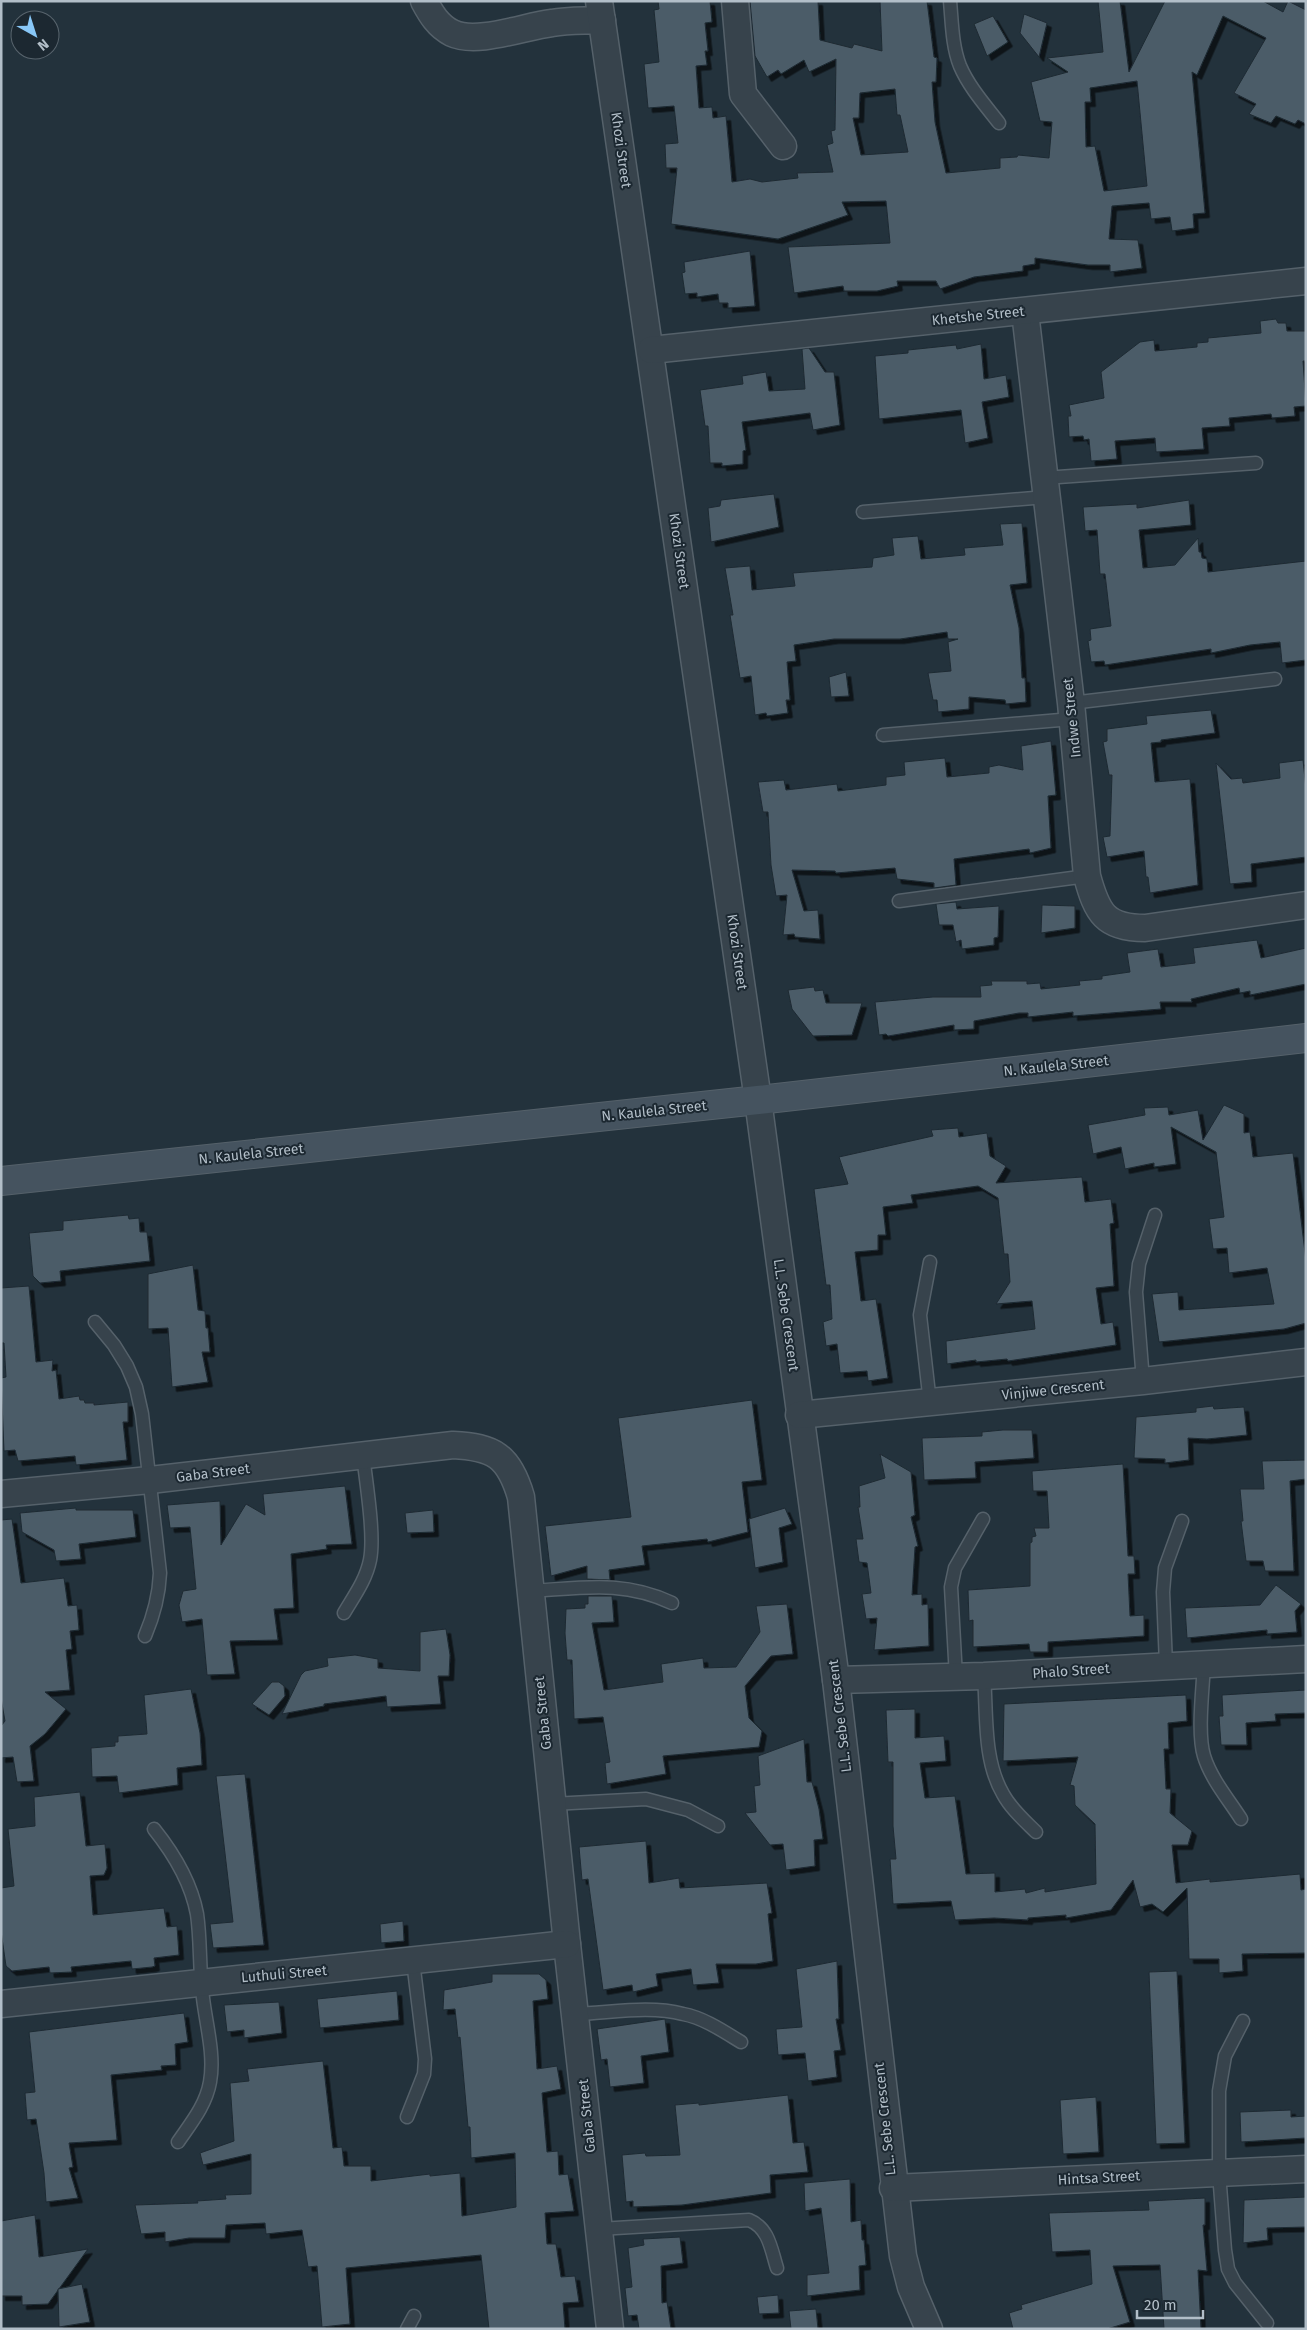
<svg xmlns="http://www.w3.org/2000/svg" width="1307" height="2330" viewBox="0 0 1307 2330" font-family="'Fira Sans',sans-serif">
  <defs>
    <filter id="shadow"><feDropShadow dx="4.5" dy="4.5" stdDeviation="0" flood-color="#0009"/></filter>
  </defs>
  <rect width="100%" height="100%" fill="#23323c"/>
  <g fill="#4c5c67" stroke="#1e2a33" fill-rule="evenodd" filter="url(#shadow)">
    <path d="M658,1H710L712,22L705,23L708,51H705L707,65L696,66L699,108L712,107L713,118L726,116L732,182L750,179L762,182L798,178L797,173L833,172L827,145L833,143L831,131L835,130L836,59L809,72L804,60L781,74L778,70L767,77L755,56L750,1H818L820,40L852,48L854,44L882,51L880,1H927L934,57L937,58L936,82H932L935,122L946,173L1000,168V158L1017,157L1018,155L1049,158L1052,122L1040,121L1031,82L1068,72L1047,58L1103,52L1098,1H1120L1129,72L1165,1H1263L1283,12L1288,1L1306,10V124L1298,120L1295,124L1276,116L1271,123L1249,114L1256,104L1234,93L1266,38L1223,16L1197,75L1192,72L1205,213L1193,214L1194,228L1172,231L1170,217L1151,219L1149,203L1112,206L1109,239L1138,240L1142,268L1110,272V265H1088L1035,258V264L1023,266V271L974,277L940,289L936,281H897L898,286L877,291H844L843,286L794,293L788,247L890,243L886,201L842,202L848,215L778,239L671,224L677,168H666L665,144L678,143L674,106L648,108L644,64L659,62L654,10L659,9ZM1137,81L1147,186L1104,191L1095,146L1086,147L1085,102H1091L1090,88ZM895,89L897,115H900L908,152L861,155L853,118H859L860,93Z"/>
    <polygon points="1024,14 1047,23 1039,57 1020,33"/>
    <polygon points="993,16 1008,42 987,56 974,24"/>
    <polygon points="750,251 755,306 728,308 728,303 719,303 718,294 697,297 697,293 685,294 682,273 685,272 684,262"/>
    <polygon points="1276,319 1278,323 1286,323 1287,331 1306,331 1306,361 1303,361 1306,406 1294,407 1295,416 1272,418 1271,414 1229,418 1230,426 1202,428 1204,449 1156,452 1155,438 1115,441 1117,459 1091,461 1089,439 1084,440 1083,436 1069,437 1068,416 1071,416 1069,405 1104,398 1101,372 1140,342 1154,340 1155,351 1197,347 1197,343 1208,342 1208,338 1261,333 1260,321"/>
    <polygon points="981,344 984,379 1006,375 1009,397 982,402 988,438 965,443 961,410 879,419 875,356 908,353 908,350 956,345 957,349"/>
    <polygon points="809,348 825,372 834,372 840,425 813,430 810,413 742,422 746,450 743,451 743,464 722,466 722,463 710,463 708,426 705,426 700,390 743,384 742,376 766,372 769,391 805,389 802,349"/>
    <polygon points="774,494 779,527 711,542 708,508 720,506 721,500"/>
    <polygon points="1189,500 1191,525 1139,530 1143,568 1175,565 1198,538 1199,552 1201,552 1202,558 1207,559 1208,572 1306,561 1306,660 1282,663 1280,642 1250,645 1211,653 1211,649 1105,665 1104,661 1091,662 1088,641 1091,640 1090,629 1111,626 1105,574 1100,574 1097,530 1085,531 1083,507 1137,504 1137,508"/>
    <polygon points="1022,523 1027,583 1010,585 1019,628 1022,678 1025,678 1026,702 1006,704 1005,700 969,697 969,709 938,712 937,700 933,700 928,673 951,671 948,642 958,639 948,639 947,632 900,639 834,639 794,645 796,661 787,662 790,700 786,700 788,713 767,716 766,713 755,715 751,676 740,678 730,615 733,615 725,568 750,566 752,590 795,586 793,573 872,567 873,558 894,555 892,538 918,536 921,559 965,555 964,548 1003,545 1000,524"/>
    <polygon points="846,672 849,696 831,697 829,677"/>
    <polygon points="1211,710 1215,733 1161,740 1161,742 1151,743 1155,782 1190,779 1198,885 1150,893 1148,877 1146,877 1144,851 1107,857 1103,837 1110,836 1112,775 1109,775 1103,742 1107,741 1107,729 1147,724 1146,716"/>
    <polygon points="1051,741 1056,795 1048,796 1051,848 1030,853 1029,849 954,859 956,885 934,888 934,883 897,879 895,868 836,873 835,871 792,870 804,911 818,910 820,939 795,937 794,934 783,935 787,895 776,896 771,865 768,812 763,812 758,782 784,780 786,790 837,784 838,791 886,785 886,777 905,775 904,762 945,758 947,777 989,773 989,767 999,765 1023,770 1021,746"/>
    <polygon points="1303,760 1306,789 1306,857 1251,864 1252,882 1230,884 1216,763 1231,779 1242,778 1243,783 1280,778 1279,763"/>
    <polygon points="956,902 957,909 999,906 998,937 994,938 994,945 962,949 961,940 956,942 953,925 939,925 936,904"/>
    <polygon points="1042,905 1075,906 1075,928 1041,933"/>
    <polygon points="1257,940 1261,958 1306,948 1306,984 1250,995 1250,991 1240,993 1239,988 1191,999 1192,1002 1160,1002 1161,1009 1073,1016 1073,1012 1028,1017 1028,1013 1019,1013 974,1021 974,1029 954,1030 954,1025 888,1036 886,1034 879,1035 875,1002 933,997 981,997 980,986 992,985 991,981 1027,981 1027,984 1040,983 1041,989 1080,985 1079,981 1102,979 1102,976 1130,972 1127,953 1158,949 1161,967 1195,963 1193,948"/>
    <polygon points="814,987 815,991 823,990 826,1003 862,1003 852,1035 813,1036 792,1009 788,990"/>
    <polygon points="1224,1105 1244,1114 1244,1133 1250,1132 1253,1157 1293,1153 1306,1261 1306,1323 1284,1329 1159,1342 1152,1294 1178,1292 1179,1310 1274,1304 1267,1268 1229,1273 1227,1248 1213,1249 1209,1219 1224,1217 1216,1152 1171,1127 1176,1164 1154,1167 1154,1163 1125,1169 1121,1147 1093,1154 1088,1125 1145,1115 1144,1108 1168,1107 1169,1115 1198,1110 1203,1140"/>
    <polygon points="958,1128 959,1137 987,1133 990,1156 1006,1166 996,1183 1082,1177 1085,1202 1111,1199 1114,1223 1110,1224 1114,1286 1096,1288 1101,1324 1113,1322 1116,1345 1008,1361 1007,1359 976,1362 976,1360 947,1364 946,1341 1035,1329 1032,1301 996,1304 1010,1282 1008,1254 1004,1254 998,1198 978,1186 911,1195 913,1203 883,1207 886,1235 878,1235 878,1250 855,1252 861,1301 876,1299 888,1378 868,1381 867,1371 840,1373 837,1344 826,1346 823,1322 832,1319 830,1285 826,1285 814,1189 848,1184 839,1157 933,1136 931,1130"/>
    <polygon points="128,1215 129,1219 139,1218 140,1232 147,1232 150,1261 60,1271 61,1281 40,1283 33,1276 29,1233 63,1230 63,1221"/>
    <polygon points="193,1265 198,1310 205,1311 206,1328 208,1328 210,1352 202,1352 208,1382 172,1387 168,1328 148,1329 148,1274"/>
    <polygon points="29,1286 36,1362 53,1360 52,1371 56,1370 59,1399 79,1396 80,1400 84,1400 85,1403 94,1403 94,1405 128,1402 128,1422 123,1422 127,1460 76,1465 75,1456 18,1461 15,1450 4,1451 1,1378 6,1377 4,1343 1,1343 1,1288"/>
    <polygon points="752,1400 762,1480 742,1482 748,1532 708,1542 707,1539 642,1546 645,1565 609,1570 610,1580 587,1579 587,1566 551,1576 545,1526 631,1517 618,1418"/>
    <polygon points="1213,1406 1214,1409 1244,1407 1247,1435 1207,1439 1188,1438 1189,1460 1165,1463 1165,1459 1134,1458 1136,1417 1196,1412 1196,1408"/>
    <polygon points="1003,1430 1032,1430 1034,1458 975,1462 976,1478 924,1480 922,1438 982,1436 982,1432"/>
    <polygon points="880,1454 911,1472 915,1515 911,1517 918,1546 915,1547 912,1595 922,1594 922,1605 928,1604 929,1646 874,1650 877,1618 866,1619 862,1594 871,1593 867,1563 859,1562 856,1539 863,1539 858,1507 860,1507 859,1486 885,1478"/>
    <polygon points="1306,1460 1306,1479 1290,1481 1294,1571 1265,1571 1263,1561 1246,1561 1241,1521 1243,1521 1240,1489 1264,1489 1262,1461"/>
    <polygon points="1123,1464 1128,1556 1134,1556 1135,1574 1128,1574 1130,1616 1144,1615 1144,1636 1048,1642 1048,1652 1030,1652 1029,1644 973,1647 973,1620 969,1621 968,1590 1030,1586 1030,1543 1032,1542 1032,1537 1036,1536 1034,1528 1049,1528 1047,1491 1033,1491 1032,1471"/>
    <polygon points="345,1486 352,1544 326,1545 327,1549 291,1554 294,1608 274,1609 278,1640 230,1641 235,1674 207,1675 202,1619 182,1622 179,1605 183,1591 196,1589 190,1527 170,1528 167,1505 220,1501 221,1545 246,1504 265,1515 263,1494"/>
    <polygon points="76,1508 76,1510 133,1510 136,1537 79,1544 81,1559 56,1561 54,1550 22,1532 20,1513"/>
    <polygon points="785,1508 792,1524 779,1528 783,1562 755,1568 749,1519"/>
    <polygon points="433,1510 434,1532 407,1533 405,1513"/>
    <polygon points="12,1519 21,1583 64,1578 68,1606 77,1605 79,1630 70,1631 72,1649 66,1650 70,1690 45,1692 66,1709 45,1734 30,1746 34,1781 17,1782 13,1757 1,1758 1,1726 5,1721 1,1698 1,1520"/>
    <polygon points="1276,1585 1301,1604 1295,1611 1297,1632 1267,1634 1267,1630 1187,1638 1185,1608 1260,1605"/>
    <polygon points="588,1596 612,1596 614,1622 592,1623 604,1690 663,1682 661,1664 703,1658 704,1668 736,1667 760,1632 756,1606 787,1604 793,1654 771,1656 745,1686 749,1718 762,1731 759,1747 663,1756 666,1774 607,1784 605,1763 610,1762 603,1717 574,1719 572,1660 567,1660 565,1633 566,1609 585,1608 585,1604 588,1604"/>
    <polygon points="446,1629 450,1655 449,1676 438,1676 441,1704 387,1707 386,1696 324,1704 324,1706 282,1714 301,1675 305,1671 328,1666 327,1658 355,1655 378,1659 378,1668 420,1671 420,1632"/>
    <polygon points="272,1682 279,1682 284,1686 285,1696 269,1715 252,1704"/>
    <polygon points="191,1689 200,1733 202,1765 177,1768 178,1785 119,1793 117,1776 92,1777 91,1748 115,1746 115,1742 118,1742 118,1736 147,1734 144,1695"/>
    <polygon points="1306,1690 1306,1713 1275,1714 1276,1721 1246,1723 1247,1745 1221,1745 1219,1716 1223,1716 1222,1695"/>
    <polygon points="1186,1695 1187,1721 1168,1723 1169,1749 1164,1749 1166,1789 1171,1789 1170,1813 1192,1831 1188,1845 1172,1845 1176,1883 1210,1879 1210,1882 1300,1874 1301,1890 1306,1889 1306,1953 1242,1954 1243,1971 1219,1973 1219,1959 1189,1959 1187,1888 1163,1912 1152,1904 1140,1907 1133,1880 1111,1910 1066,1918 1066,1915 1028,1918 1028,1920 994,1918 955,1920 951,1901 893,1904 890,1859 896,1859 893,1826 893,1762 888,1762 886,1710 915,1709 915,1738 944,1736 946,1761 920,1763 925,1798 955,1796 966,1874 995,1873 995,1892 1025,1889 1026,1893 1045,1888 1045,1892 1096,1884 1095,1824 1075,1805 1074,1786 1070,1785 1078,1757 1003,1761 1004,1704"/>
    <polygon points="804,1739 807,1782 812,1782 819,1809 823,1839 814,1840 815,1866 786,1870 783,1844 770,1845 745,1813 756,1812 754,1786 760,1785 758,1756"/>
    <polygon points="245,1774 264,1945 213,1948 210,1924 233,1922 216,1776"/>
    <polygon points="80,1792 86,1846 105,1844 107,1868 104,1875 90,1876 93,1915 164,1908 167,1927 177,1926 179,1955 154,1958 155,1966 152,1967 132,1969 131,1961 71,1967 72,1972 50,1973 49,1967 12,1971 6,1966 1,1931 1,1888 14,1886 8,1829 35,1826 34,1797"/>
    <polygon points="646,1841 649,1883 679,1878 680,1888 767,1883 772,1913 768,1914 773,1961 756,1964 716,1964 719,1983 693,1985 691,1969 656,1974 658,1986 633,1992 632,1985 603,1990 588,1879 582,1880 579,1847"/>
    <polygon points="403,1921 404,1941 381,1943 380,1924"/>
    <polygon points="837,1961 839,2019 836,2019 841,2050 834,2051 837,2077 808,2081 805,2053 778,2055 776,2029 802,2027 796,1969"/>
    <polygon points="1177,1971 1185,2143 1156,2144 1149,1972"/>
    <polygon points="492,1974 539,1974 546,1980 548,1999 533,2001 537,2069 557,2066 561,2089 542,2093 547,2152 558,2151 559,2175 568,2174 574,2211 545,2213 547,2244 556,2244 561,2277 575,2276 579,2302 563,2303 565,2329 489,2329 481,2255 346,2268 350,2324 322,2327 317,2266 308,2267 302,2230 266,2234 265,2223 226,2225 225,2238 189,2238 165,2242 165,2232 141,2234 135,2205 198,2203 197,2201 226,2199 225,2195 251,2194 251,2154 203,2165 200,2153 234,2141 230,2083 249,2081 247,2069 323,2061 333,2148 342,2147 344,2166 371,2166 371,2181 430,2174 430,2176 460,2173 462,2216 516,2207 515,2153 471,2158 470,2127 468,2127 460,2037 458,2038 455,2009 443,2010 444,1990 492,1982"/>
    <polygon points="397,1991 399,2020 320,2028 317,1999"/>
    <polygon points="279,2002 282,2033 244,2038 244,2030 227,2032 224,2005"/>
    <polygon points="184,2013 188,2042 175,2044 176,2065 161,2066 162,2070 111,2075 117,2140 69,2143 73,2167 69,2168 78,2198 46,2202 44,2173 36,2119 27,2120 25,2093 35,2092 29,2032"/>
    <polygon points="665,2019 669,2052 641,2056 644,2083 610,2087 607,2059 601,2060 597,2029"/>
    <polygon points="788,2095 793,2143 804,2142 808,2172 770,2175 771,2193 682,2205 633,2207 633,2201 626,2202 622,2155 645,2153 646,2156 680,2155 675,2105 699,2103 699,2105"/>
    <polygon points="1096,2097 1099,2152 1063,2154 1060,2100"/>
    <polygon points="1291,2110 1291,2117 1306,2116 1306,2138 1241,2142 1240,2112"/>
    <polygon points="850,2179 851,2222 861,2220 862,2240 864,2240 866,2265 859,2266 860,2290 807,2296 807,2275 829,2273 821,2208 805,2211 804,2183"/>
    <polygon points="1306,2197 1306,2227 1267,2228 1268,2240 1243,2243 1244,2200"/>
    <polygon points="1205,2198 1205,2225 1203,2225 1207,2271 1198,2270 1201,2329 1164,2329 1160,2265 1113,2266 1130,2322 1107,2329 1013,2329 1009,2313 1022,2309 1021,2305 1092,2284 1090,2250 1052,2252 1049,2213 1149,2210 1148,2201"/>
    <polygon points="35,2215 39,2257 88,2249 48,2304 22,2305 22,2296 1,2296 1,2221"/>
    <polygon points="680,2237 683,2263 661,2266 662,2303 667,2302 671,2329 639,2329 637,2315 628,2316 625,2288 632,2287 628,2248 644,2245 643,2239"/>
    <polygon points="82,2284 90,2322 59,2327 58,2289"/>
    <polygon points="778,2295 779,2313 759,2314 757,2297"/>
    <polygon points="816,2309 818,2329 791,2329 789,2311"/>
  </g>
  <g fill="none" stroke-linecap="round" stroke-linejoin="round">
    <defs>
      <g id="lane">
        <path d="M950,1C952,22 952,46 960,66C969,87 985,105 999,123"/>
        <polyline points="1044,478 1256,463"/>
        <polyline points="863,512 1046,497"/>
        <polyline points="1071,703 1275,679"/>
        <polyline points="883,735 1072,719"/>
        <polyline points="899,901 1087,876"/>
        <polyline points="930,1262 920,1315 930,1403"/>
        <path d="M95,1322L114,1345L127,1366L136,1387L142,1414L160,1573C159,1596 154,1615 145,1636"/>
        <polyline points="1143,1381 1136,1292 1139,1264 1155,1215"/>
        <path d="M531,1591C583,1588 623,1580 672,1603"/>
        <path d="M344,1613C354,1596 366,1580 370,1560C375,1535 366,1482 363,1455"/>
        <path d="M1204,1663C1203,1688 1197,1733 1204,1756C1211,1779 1229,1800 1241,1819"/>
        <polyline points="1166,1665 1163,1592 1165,1568 1182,1521"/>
        <path d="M984,1676C987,1714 983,1760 1003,1794C1011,1809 1025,1821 1036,1832"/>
        <polyline points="956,1677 951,1587 955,1568 983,1519"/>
        <polyline points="552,1804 646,1799 688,1810 718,1826"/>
        <path d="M154,1829C174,1854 191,1882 197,1914C201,1941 199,1970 203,1998C206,2024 215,2055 210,2082C206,2105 191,2123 178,2142"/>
        <path d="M575,2014C610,2013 649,2005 683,2014C704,2018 723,2031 741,2042"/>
        <polyline points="1243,2021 1225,2056 1219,2091 1219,2173 1225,2250 1228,2269 1235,2283 1267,2323"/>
        <polyline points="407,2117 424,2074 425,2059 413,1961"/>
        <path d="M599,2229L749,2220C769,2228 771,2249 777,2268"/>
        <polyline points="407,2329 414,2316"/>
      </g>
      <g id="street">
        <path d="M424,1C431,14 438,26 452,33C477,45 525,26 552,23C568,20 585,21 602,20"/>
        <polyline points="599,1 758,1100 836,1680 903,2256 911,2287 929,2329"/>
        <polyline points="735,1 743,94 783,146"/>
        <path d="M1025,312L1071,703L1087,876C1097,913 1105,928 1145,928L1306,905"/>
        <polyline points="651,350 1306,281"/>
        <polyline points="799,1415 1143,1381 1306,1362"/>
        <path d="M1,1494L150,1480L453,1445C494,1447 509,1456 521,1497L567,1944L610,2329"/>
        <polyline points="836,1680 984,1676 1306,1659"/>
        <polyline points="1,2004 567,1944"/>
        <polyline points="893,2188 1306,2169"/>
      </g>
      <polyline id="secondary" points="1,1181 758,1100 1306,1038"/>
    </defs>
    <use href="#lane" stroke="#55616a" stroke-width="15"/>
    <use href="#street" stroke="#55616a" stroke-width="29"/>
    <use href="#secondary" stroke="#55616a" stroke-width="30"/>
    <use href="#lane" stroke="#37434c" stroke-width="12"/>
    <use href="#street" stroke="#37434c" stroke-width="26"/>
    <use href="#secondary" stroke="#45535f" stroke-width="28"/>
  </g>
  <g text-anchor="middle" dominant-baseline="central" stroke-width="4" stroke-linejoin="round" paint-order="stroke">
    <g font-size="14" fill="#b2bec8" stroke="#1c2831">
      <text transform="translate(621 150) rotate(82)">Khozi Street</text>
      <text transform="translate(978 316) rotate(-6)">Khetshe Street</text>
      <text transform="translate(679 551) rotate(82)">Khozi Street</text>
      <text transform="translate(1072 718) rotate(-96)">Indwe Street</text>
      <text transform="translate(737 952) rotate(82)">Khozi Street</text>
      <text transform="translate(1056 1066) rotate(-6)">N. Kaulela Street</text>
      <text transform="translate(654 1111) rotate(-6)">N. Kaulela Street</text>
      <text transform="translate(251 1154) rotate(-6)">N. Kaulela Street</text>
      <text transform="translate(786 1315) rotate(82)">L.L. Sebe Crescent</text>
      <text transform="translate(1053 1390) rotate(-6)">Vinjiwe Crescent</text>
      <text transform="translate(213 1473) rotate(-7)">Gaba Street</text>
      <text transform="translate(1071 1671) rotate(-4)">Phalo Street</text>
      <text transform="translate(543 1713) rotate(-96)">Gaba Street</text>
      <text transform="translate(840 1716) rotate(-97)">L.L. Sebe Crescent</text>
      <text transform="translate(284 1974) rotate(-5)">Luthuli Street</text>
      <text transform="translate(587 2116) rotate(-96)">Gaba Street</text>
      <text transform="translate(885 2119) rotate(-96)">L.L. Sebe Crescent</text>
      <text transform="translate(1099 2178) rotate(-3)">Hintsa Street</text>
    </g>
  </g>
  <rect width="1307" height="2330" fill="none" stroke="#b2bec8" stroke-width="5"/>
  <g transform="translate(35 35) rotate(141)"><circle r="24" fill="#1c2831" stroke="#58646d"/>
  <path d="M0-4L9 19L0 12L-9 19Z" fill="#88c7f7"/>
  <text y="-8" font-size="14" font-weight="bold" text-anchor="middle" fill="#b2bec8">N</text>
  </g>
  <path d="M1137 2310v8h66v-8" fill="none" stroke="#b2bec8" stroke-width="2.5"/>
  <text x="1144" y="2310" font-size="15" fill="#b2bec8" stroke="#1c2831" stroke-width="4" paint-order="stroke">20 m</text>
</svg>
